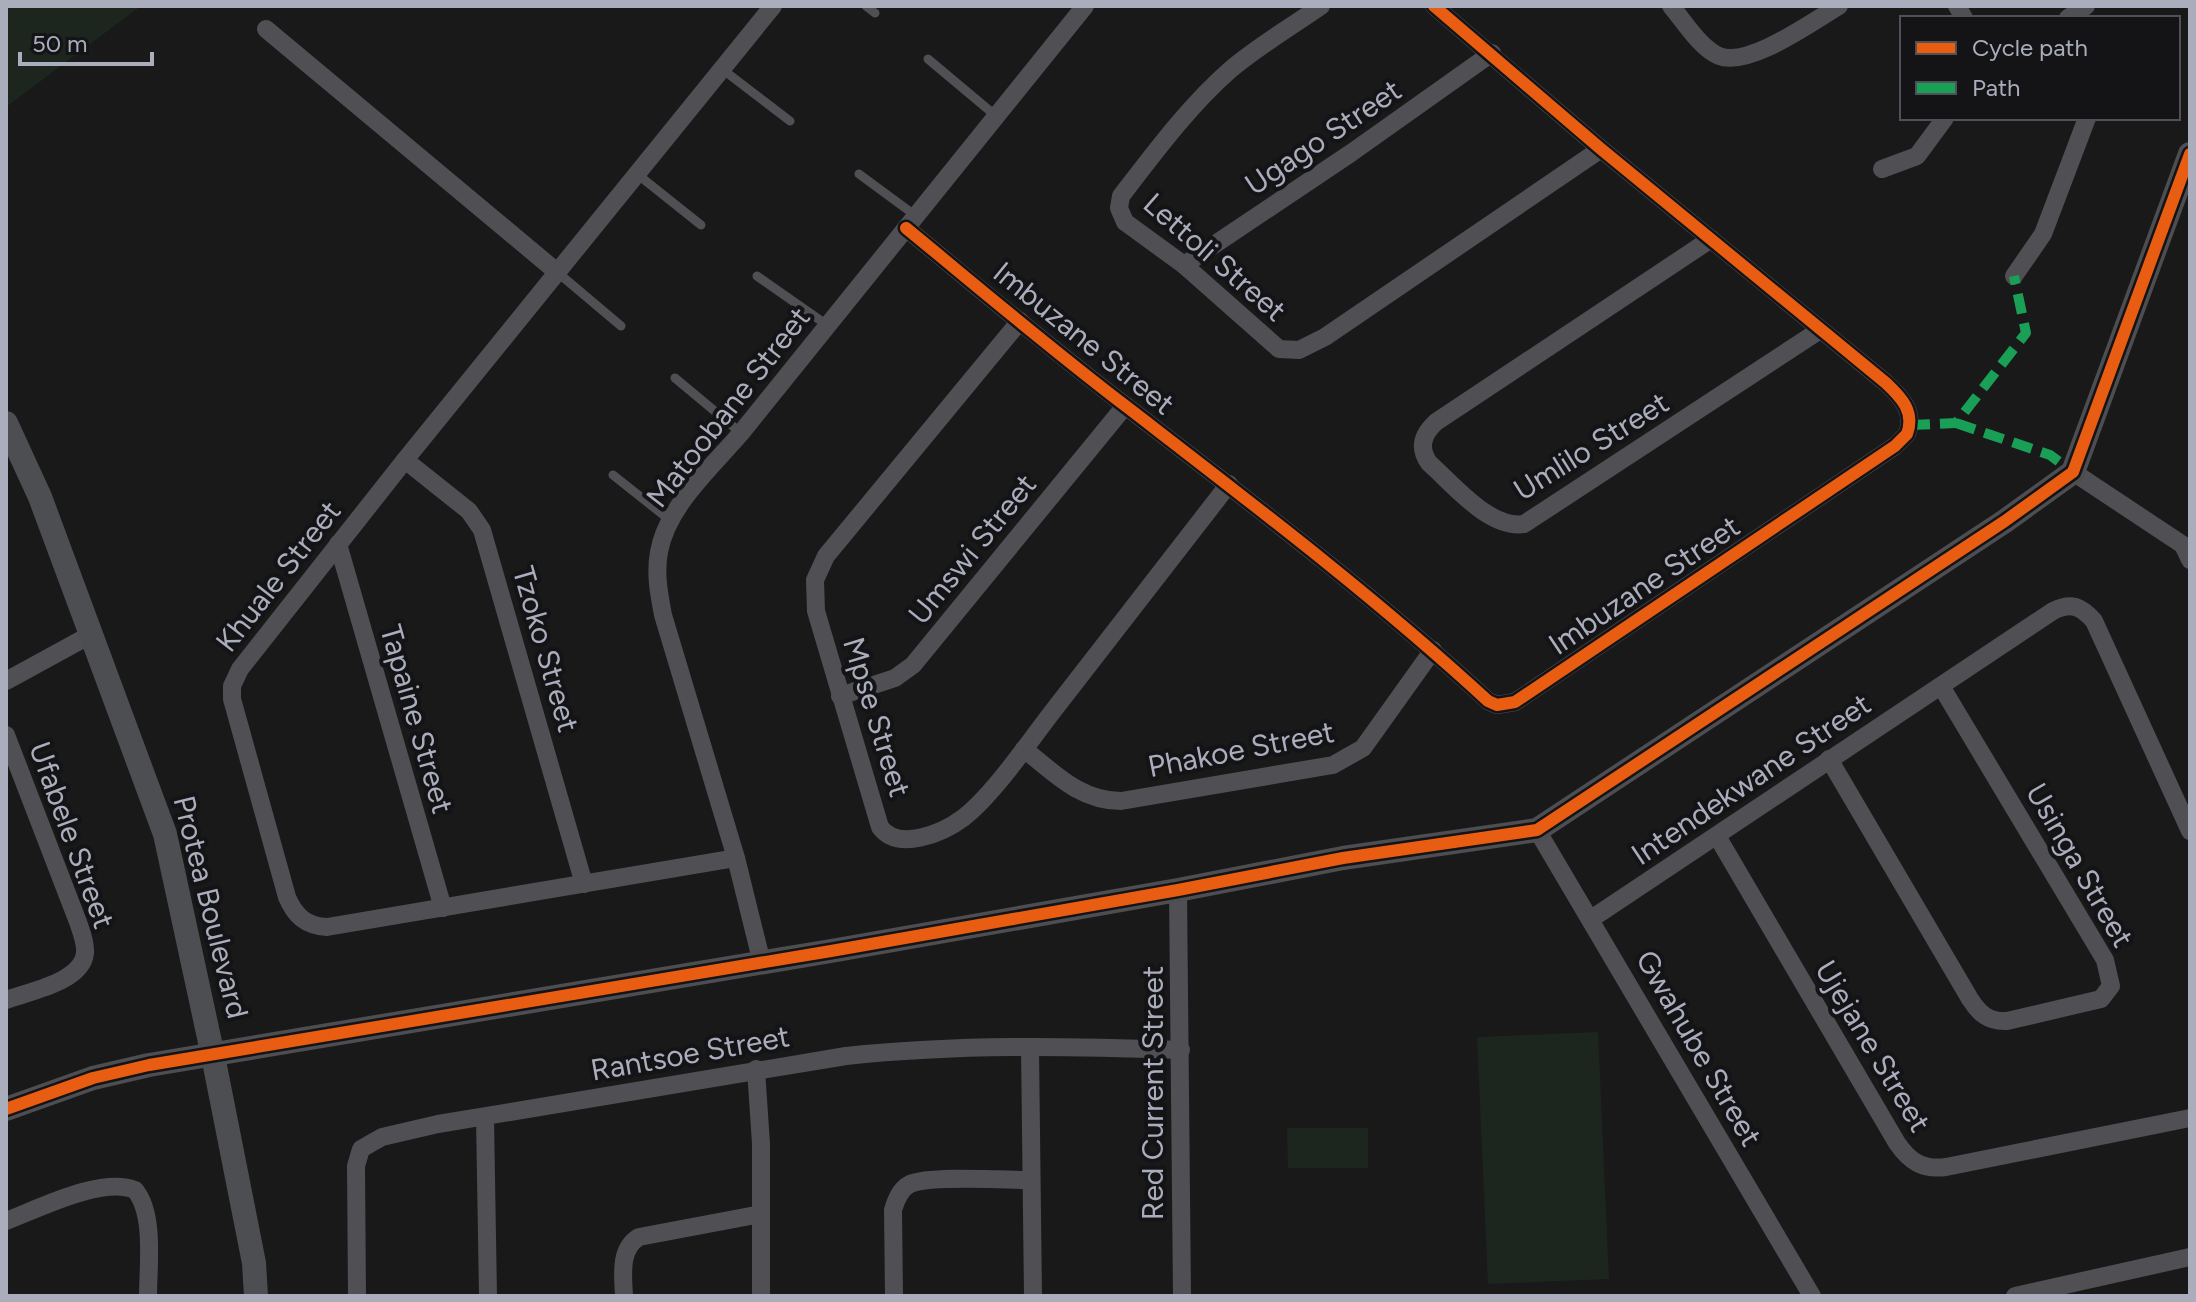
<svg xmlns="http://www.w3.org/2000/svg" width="2196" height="1302" viewBox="0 0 2196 1302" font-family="Figtree,sans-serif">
  <rect width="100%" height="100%" fill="#19191a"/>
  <g fill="#1d251f">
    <polygon points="6,6 141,6 6,107"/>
    <polygon points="1598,1032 1609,1279 1488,1284 1477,1037"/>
    <polygon points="1287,1128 1368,1128 1368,1168 1288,1168"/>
  </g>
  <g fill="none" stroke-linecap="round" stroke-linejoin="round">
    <g stroke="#4f4f54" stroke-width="9">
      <polyline points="866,6 875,13"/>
      <polyline points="928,59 996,116"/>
      <polyline points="722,69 790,121"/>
      <polyline points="637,174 701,225"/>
      <polyline points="859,174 916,216"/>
      <polyline points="557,272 621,326"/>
      <polyline points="757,276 827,325"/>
      <polyline points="675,378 741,433"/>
      <polyline points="613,475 671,521"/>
    </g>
    <g stroke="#4f4f54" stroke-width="18">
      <path d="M1321,6C1291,27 1258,46 1230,70C1188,107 1155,152 1121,196L1119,208L1125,222L1184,265L1279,349L1299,350L1325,337L1601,149"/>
      <path d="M1671,6C1684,21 1700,48 1719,56C1749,68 1813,21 1839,6"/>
      <polyline points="1957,6 1964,18"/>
      <polyline points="2068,18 2086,6"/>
      <polyline points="266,29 557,272"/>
      <polyline points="1882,169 1917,156 1945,118"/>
      <path d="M906,228C979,288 1052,350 1127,407C1250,502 1374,596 1488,701L1497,705L1515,702L1895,446L1907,434C1915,412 1902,398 1886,383L1601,149L1434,6"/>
      <path d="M1711,239L1436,422C1423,434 1418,447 1429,463C1454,485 1489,529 1524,524L1820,330"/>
      <polyline points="1184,265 1351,153 1492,53"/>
      <polyline points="2014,276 2043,234 2087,118"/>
      <path d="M1020,321L826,556L815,580L816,611L880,827C898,852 943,833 963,818C993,795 1029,742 1053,711C1112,635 1170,560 1229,484"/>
      <polyline points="405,460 469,511 482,530 584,884"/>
      <polyline points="2073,472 2183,545 2190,560"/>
      <polyline points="338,544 443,908"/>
      <polyline points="6,681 92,634"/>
      <polyline points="840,696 895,678 913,665 1125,406"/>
      <path d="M6,735L78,922C81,931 86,943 85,953C82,982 30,991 6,1000"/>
      <path d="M1024,749C1054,773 1080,801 1121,801L1333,765L1363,748L1433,650"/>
      <path d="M1829,759L1970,999C1979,1013 1988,1022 2007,1021L2101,999L2111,986L2105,960L1941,686"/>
      <polyline points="1537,830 1812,1296"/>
      <path d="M1717,836L1897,1143C1910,1162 1923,1170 1946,1167L2190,1118"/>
      <path d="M736,858L327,927C306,926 295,916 287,897L232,699V686L240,669L405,460L773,6"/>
      <polyline points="1178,890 1182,1296"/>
      <path d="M1591,919L2053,611C2071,602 2081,606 2094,621L2190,831"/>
      <path d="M762,963L736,858L663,615C659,594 655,574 659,552C667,506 712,467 741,433L1085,6"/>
      <polyline points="1030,1048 1033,1296"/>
      <polyline points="756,1069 761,1144 761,1296"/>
      <polyline points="485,1117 488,1296"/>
      <path d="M6,1221C38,1209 102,1176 135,1190C155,1214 148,1266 148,1296"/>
      <path d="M357,1296L356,1166L361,1149L382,1137L438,1124L846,1056C957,1044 1069,1046 1181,1050"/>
      <path d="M624,1296C623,1275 619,1249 639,1237L761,1214"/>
      <path d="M894,1296L893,1210C896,1200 900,1189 910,1184C930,1175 1006,1180 1031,1180"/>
      <polyline points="2015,1296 2190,1257"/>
    </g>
    <g stroke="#4d4e52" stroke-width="24">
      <polyline points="6,423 40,497 165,834 213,1056 254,1263 256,1296"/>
      <polyline points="6,1109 93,1078 149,1065 831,951 1178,890 1343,858 1537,830 2005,521 2073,472 2190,154"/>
    </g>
    <g stroke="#1a9f57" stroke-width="10" stroke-dasharray="20 10" stroke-linecap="butt">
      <polyline points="1956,423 2050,455 2073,472"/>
      <polyline points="1910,425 1956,423 2026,333 2014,276"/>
    </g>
    <defs>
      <g id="cycleway">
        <path d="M906,228C979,288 1052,350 1127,407C1250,502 1374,596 1488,701L1497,705L1515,702L1895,446L1907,434C1915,412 1902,398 1886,383L1601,149L1434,6"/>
        <polyline points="6,1109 93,1078 149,1065 831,951 1178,890 1343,858 1537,830 2005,521 2073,472 2190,154"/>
      </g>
    </defs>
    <use href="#cycleway" stroke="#141316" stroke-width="17"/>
    <use href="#cycleway" stroke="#e95d12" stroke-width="12"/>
  </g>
  <g text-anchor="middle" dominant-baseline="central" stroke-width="8" stroke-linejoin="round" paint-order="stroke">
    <g font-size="30" fill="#aaadbc" stroke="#141316">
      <text transform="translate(1323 137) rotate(-34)">Ugago Street</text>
      <text transform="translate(1215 257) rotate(41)">Lettoli Street</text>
      <text transform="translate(1084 338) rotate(39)">Imbuzane Street</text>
      <text transform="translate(728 407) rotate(-52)">Matoobane Street</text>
      <text transform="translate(1591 446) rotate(-32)">Umlilo Street</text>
      <text transform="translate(972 549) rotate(-51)">Umswi Street</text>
      <text transform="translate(278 576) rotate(-52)">Khuale Street</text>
      <text transform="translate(1644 585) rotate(-34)">Imbuzane Street</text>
      <text transform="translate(546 649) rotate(74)">Tzoko Street</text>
      <text transform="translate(877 717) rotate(73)">Mpse Street</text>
      <text transform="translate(417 719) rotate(74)">Tapaine Street</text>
      <text transform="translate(1241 749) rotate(-11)">Phakoe Street</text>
      <text transform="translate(1751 779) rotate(-34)">Intendekwane Street</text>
      <text transform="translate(72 835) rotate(70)">Ufabele Street</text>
      <text transform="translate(2080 865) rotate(60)">Usinga Street</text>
      <text transform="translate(211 907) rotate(76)">Protea Boulevard</text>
      <text transform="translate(1873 1046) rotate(59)">Ujejane Street</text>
      <text transform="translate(1699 1048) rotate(60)">Gwahube Street</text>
      <text transform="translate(690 1053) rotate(-10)">Rantsoe Street</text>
      <text transform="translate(1152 1093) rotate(-90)">Red Current Street</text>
    </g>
  </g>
  <rect width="2196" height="1302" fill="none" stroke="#aaadbc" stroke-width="16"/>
  <rect x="1900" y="16" width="280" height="104" fill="#141316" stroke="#505158" stroke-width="2"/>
  <rect x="1916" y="42" width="40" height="12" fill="#e95d12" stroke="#505158" stroke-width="2"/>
  <text x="1972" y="56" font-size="24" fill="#aaadbc">Cycle path</text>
  <rect x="1916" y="82" width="40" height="12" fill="#1a9f57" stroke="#505158" stroke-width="2"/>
  <text x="1972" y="96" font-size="24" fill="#aaadbc">Path</text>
  <path d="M20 52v12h132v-12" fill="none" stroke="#aaadbc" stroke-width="4"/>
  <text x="32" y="52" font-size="24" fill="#aaadbc" stroke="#141316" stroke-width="6" paint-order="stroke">50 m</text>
</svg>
